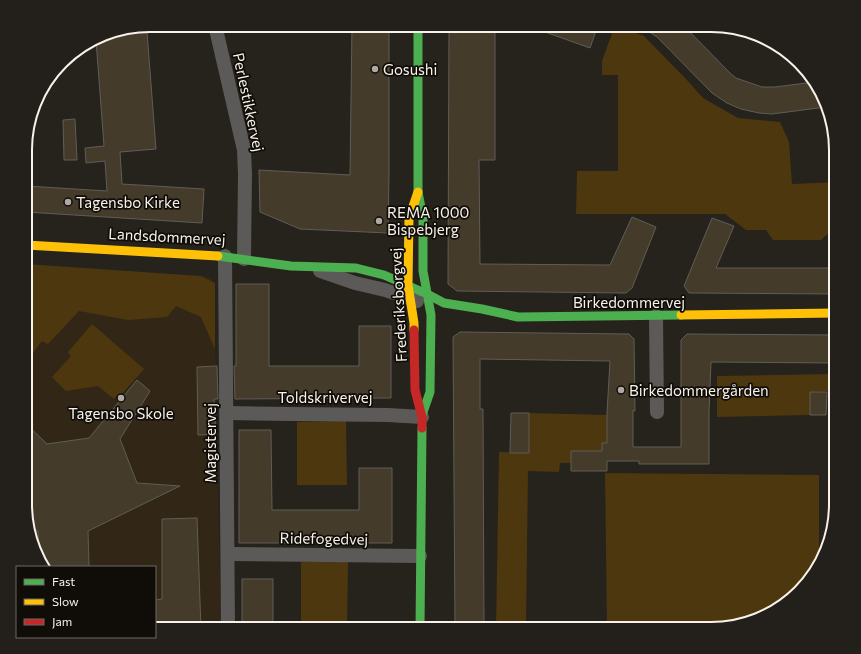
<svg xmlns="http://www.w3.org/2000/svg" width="861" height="654" viewBox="0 0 861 654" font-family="Commissioner,sans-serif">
  <rect width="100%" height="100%" fill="#26221c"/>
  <polygon fill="#322717" points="26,265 210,277 214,283 221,629 155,629 155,567 44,567 38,559 25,512"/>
  <g fill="#4d370f">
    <polygon points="615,25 644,36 686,79 703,98 738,118 780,122 789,142 792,184 836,182 836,230 832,230 821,240 773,240 766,230 746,230 725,214 576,214 577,171 618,171 618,75 602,75 602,61"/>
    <polygon points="26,264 201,276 215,283 215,349 201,317 176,306 167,317 128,320 79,311 48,344 42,341 26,362"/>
    <polygon points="92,324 144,369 119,397 117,395 114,399 98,386 66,391 52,377 71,356 68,352"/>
    <polygon points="831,374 832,391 810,392 810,415 717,417 717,376"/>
    <polygon points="529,413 607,415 607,443 602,443 602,455 582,451 571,451 571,463 560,463 559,472 528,471 526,628 533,629 496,629 499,452 529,453"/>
    <polygon points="346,421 347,485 297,485 297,422"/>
    <polygon points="605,473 819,475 819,565 805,586 766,616 711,629 607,629"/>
    <polygon points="301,562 348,562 347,629 301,629"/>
  </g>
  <g fill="#443b2b" stroke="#605d57">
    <polygon points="352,25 389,25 389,175 388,233 300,229 260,212 259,170 350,175"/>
    <polygon points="449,25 495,25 495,160 479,160 480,264 610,265 632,217 656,227 632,288 626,293 457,291 448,284"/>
    <polygon points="531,25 598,25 590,48 531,27"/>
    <polygon points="639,25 683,25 730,73 736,78 762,87 775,87 814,82 823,95 826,107 772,114 759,113 741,109 727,103 712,93 657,37"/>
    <polygon points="110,32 111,32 111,35 147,32 156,149 120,152 122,184 204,189 202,223 26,212 26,186 107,191 105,161 86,163 85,148 104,146 96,40"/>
    <polygon points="75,119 77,160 64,160 63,120"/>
    <polygon points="712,218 734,226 716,268 836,268 836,294 689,293 684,286"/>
    <polygon points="236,284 269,284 269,366 359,366 359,326 391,326 391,398 235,399 234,366 236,366"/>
    <polygon points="460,332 629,334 634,339 635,411 633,410 633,447 681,447 681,340 687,334 836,335 836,363 711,362 709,413 709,464 639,464 639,461 607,461 607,471 571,471 571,451 602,451 602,443 607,443 607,413 610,361 480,359 480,409 483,409 484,629 455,629 453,337"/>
    <polygon points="217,366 218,399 214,399 216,434 198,435 197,367"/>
    <polygon points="137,380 150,391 120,439 137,483 180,486 88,531 89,567 44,567 40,562 38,531 30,530 25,512 25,423 47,444 89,438"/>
    <polygon points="810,392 827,392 826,415 810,415"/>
    <polygon points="511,413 529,413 529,453 510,453"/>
    <polygon points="239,430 271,430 272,510 359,510 359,468 392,468 392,543 239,543"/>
    <polygon points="197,518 201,629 155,628 155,600 162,599 162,519"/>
    <rect x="242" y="579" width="31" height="50"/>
  </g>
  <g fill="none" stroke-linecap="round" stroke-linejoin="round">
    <g stroke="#5c5a58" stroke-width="14">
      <polyline points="215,25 244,150 245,174 244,259"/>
      <polyline points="225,256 228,629"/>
      <polyline points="320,271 355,283 385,290 417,301"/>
      <polyline points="656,316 657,412"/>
      <polyline points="227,413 291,414 388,415 422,417"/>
      <polyline points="228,554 420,556"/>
    </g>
    <g stroke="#4caf50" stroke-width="9">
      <polyline points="418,25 418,192 423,218 423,271 431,315 430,392 422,415"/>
      <polyline points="218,256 291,266 356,268 384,275 427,294 444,303 482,309 518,317 681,315"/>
      <polyline points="420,629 422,428"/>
    </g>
    <g stroke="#ffc107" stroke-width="9">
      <polyline points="26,245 218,256"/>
      <polyline points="681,315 836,313"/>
      <polyline points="414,330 414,323 408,285 409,218 418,192"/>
    </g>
    <polyline stroke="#c62828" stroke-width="9" points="414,330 415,390 422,417 422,428"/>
  </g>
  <g fill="#aea9a2" stroke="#100d08" stroke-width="1.5">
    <circle cx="375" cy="69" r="4"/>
    <circle cx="68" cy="202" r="4"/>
    <circle cx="379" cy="221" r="4"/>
    <circle cx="621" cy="390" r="4"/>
    <circle cx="121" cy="398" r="4"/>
  </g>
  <g text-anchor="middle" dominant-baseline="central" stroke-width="3.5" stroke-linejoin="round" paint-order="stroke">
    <g font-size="15" fill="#f8f2ea" stroke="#100d08" text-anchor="start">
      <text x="383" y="69">Gosushi</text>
      <text x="76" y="202">Tagensbo Kirke</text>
      <text x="387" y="212">REMA 1000<tspan x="387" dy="17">Bispebjerg</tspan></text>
      <text x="629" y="390">Birkedommergården</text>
      <text x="121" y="413" text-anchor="middle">Tagensbo Skole</text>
    </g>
    <g font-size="15" fill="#f8f2ea" stroke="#100d08">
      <text transform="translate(249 102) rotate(78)">Perlestikkervej</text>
      <text transform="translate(167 236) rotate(3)">Landsdommervej</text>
      <text x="629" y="302">Birkedommervej</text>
      <text transform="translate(398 305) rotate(-93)">Frederiksborgvej</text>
      <text x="325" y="397">Toldskrivervej</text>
      <text transform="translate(210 443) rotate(-90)">Magistervej</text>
      <text transform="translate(324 538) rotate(1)">Ridefogedvej</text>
    </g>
  </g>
  <path d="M0 0H861V654H0ZM150 32H711A118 118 0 0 1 829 150V504A118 118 0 0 1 711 622H150A118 118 0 0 1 32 504V150A118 118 0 0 1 150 32Z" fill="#231f1a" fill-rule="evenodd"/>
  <path fill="none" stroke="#f8f2ea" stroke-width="2" d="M150 32H711A118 118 0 0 1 829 150V504A118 118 0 0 1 711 622H150A118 118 0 0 1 32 504V150A118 118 0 0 1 150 32Z"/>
  <rect x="16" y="566" width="140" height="72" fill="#100d08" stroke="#6d6962"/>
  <rect x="24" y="579" width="20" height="6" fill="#4caf50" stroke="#6d6962"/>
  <text x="52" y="586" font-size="12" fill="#f8f2ea">Fast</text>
  <rect x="24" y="599" width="20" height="6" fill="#ffc107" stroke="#6d6962"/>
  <text x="52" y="606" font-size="12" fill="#f8f2ea">Slow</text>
  <rect x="24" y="619" width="20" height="6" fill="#c62828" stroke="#6d6962"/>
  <text x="52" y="626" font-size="12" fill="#f8f2ea">Jam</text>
</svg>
